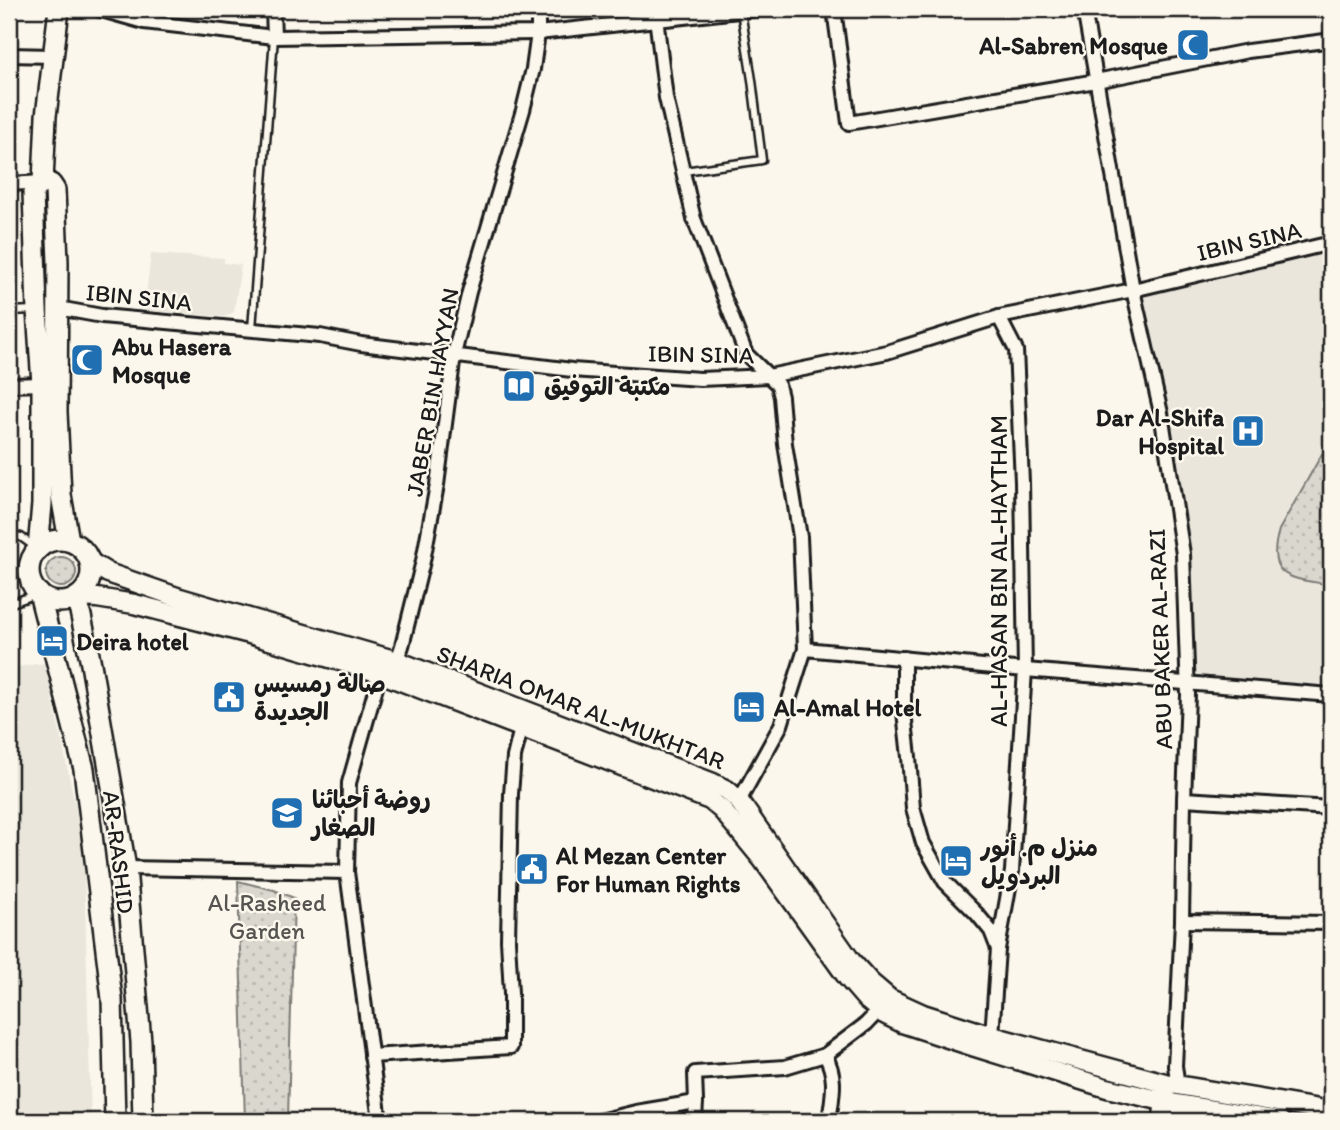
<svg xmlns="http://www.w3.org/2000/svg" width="1340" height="1130" viewBox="0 0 1340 1130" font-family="Itim,'Playpen Sans Arabic',sans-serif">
  <defs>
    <pattern id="grass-dots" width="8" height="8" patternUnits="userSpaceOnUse" patternTransform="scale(1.75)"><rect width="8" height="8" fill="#dad7ce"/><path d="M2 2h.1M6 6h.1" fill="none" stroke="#bab8b0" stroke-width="1.8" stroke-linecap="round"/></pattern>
  </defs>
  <rect width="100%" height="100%" fill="#fbf7ec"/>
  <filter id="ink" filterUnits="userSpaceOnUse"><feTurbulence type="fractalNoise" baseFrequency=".0143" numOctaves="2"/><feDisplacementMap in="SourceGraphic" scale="14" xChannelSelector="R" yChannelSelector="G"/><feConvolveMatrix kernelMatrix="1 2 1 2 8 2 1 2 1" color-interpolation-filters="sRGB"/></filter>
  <g filter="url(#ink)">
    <g fill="#eae6dc">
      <polygon points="1331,248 1331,690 1194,676 1188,558 1141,304 1147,292"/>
      <polygon points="151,254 224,258 224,263 241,265 234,312 224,317 144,310"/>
      <polygon points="45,663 77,813 84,865 91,1121 9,1121 9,668"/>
    </g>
    <g fill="url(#grass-dots)" stroke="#7b7a75" stroke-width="2">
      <path d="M1322,454L1331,456V585C1293,578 1264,580 1279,530Z"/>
      <circle cx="61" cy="572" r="15"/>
      <polygon points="238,881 274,890 294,898 288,1118 245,1121"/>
    </g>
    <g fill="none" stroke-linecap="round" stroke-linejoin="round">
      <defs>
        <g id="service">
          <polyline points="684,171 762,160 752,80 741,11"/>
          <polyline points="9,311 35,310"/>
          <polyline points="252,329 274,37"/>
          <polyline points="9,535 21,537 35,547"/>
          <polyline points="9,604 37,594"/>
        </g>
        <g id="minor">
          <polyline points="98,9 144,22 274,37 538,33 757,9"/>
          <polyline points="273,9 274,37"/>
          <polyline points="655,9 666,98 694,219 746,354 778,385 781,397 785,444 800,537 805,649 781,725 739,801"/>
          <polyline points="834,9 849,123 1096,81 1248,51 1325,41 1331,38"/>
          <polyline points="1084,9 1133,290 1161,413 1183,554 1188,695 1184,799 1182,921 1175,1066 1178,1085"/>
          <polyline points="9,55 53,56"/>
          <polyline points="9,184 43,182"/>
          <polyline points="58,308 102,316 320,336 361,344 572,370 700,379 769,376 887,352 999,317 1133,290 1331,243"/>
          <polyline points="9,385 42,384"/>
          <polyline points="805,649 1025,670 1331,695"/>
          <polyline points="904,658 904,712 909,757 913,808 923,843 945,882 977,914 991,931 998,949"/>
          <polyline points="397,661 402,646 423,561 437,485 454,355 469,292 523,110 533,69 538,33 538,9"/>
          <polyline points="1184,799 1331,808"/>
          <polyline points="126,868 347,872"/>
          <polyline points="1182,921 1331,923"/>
          <polyline points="992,1036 998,949 1012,871 1025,670 1022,482 1016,350 999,317"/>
          <path d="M825,1055C838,1078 832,1097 829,1121"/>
          <polyline points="371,1056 511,1047 511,993 508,940 511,794 514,757 523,720"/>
          <polyline points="380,1121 347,872 349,783 380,673 384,667"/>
          <polyline points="599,1121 636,1112 696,1102 695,1073 785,1067 825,1055 866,1024 885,1004"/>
          <polyline points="695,1121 696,1102"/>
        </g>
        <g id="secondary">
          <polyline points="90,562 108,573 180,598 397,661 713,783 727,790 739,801 851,961 870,982 890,999 923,1014 992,1036 1165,1083 1331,1111"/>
          <polyline points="77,597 97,598 134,604 246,633 380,673 710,800 722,810 763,860 847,977 866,999 884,1014 902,1023 972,1046 1107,1088 1176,1104 1280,1121"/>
          <polyline points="1163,1121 1165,1090"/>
        </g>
        <g id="primary">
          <polyline points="43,182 51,184 55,190 58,262 57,412 61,495 69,541"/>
          <circle cx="60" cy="571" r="31"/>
          <polyline points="38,549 42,504 42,384 37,310 33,192 43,182 46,116 59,9"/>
          <polyline points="39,593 84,769 112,999 115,1121"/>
          <polyline points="77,597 91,664 126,868 141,1042 143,1121"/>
        </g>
      </defs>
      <use href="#service" stroke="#1c1c1c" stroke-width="11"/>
      <use href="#minor" stroke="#1c1c1c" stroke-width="18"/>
      <use href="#secondary" stroke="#1c1c1c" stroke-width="23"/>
      <use href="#primary" stroke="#1c1c1c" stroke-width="24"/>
      <use href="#service" stroke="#fbf7ec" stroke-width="6"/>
      <use href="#minor" stroke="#fbf7ec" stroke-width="12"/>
      <use href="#secondary" stroke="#fbf7ec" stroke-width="18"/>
      <use href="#primary" stroke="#fbf7ec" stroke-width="19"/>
    </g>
  </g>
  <defs>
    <symbol id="mosque-square" viewBox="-11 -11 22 22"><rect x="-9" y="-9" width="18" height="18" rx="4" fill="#1f6fb2" stroke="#fbf7ec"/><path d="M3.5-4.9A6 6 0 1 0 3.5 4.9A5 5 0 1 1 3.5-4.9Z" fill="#fff"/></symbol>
    <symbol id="library-square" viewBox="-11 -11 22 22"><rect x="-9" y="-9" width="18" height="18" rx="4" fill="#1f6fb2" stroke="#fbf7ec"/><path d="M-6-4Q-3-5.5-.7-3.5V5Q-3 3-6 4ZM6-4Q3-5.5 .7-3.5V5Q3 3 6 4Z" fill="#fff"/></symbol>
    <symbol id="hospital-square" viewBox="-11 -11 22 22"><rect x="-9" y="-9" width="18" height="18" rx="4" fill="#1f6fb2" stroke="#fbf7ec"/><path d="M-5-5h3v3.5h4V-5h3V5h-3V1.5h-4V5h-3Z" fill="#fff"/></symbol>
    <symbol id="hotel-square" viewBox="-11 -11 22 22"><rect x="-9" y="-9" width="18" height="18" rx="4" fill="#1f6fb2" stroke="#fbf7ec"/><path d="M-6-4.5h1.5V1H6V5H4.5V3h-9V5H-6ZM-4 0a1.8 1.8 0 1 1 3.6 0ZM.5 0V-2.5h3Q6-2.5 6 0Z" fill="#fff"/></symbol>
    <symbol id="civic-square" viewBox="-11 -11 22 22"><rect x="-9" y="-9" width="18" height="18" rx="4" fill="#1f6fb2" stroke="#fbf7ec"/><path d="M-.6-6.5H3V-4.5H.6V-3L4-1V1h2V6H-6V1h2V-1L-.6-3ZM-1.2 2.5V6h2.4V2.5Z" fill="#fff"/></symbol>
    <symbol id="school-square" viewBox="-11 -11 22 22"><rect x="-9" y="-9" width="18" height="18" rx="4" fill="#1f6fb2" stroke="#fbf7ec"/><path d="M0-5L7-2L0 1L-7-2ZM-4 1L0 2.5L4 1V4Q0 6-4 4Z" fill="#fff"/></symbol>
  </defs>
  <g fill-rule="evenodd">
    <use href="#mosque-square" x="1174" y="26" width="38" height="38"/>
    <use href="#mosque-square" x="68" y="341" width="38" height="38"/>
    <use href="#library-square" x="500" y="367" width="38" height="38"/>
    <use href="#hospital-square" x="1229" y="412" width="38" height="38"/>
    <use href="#hotel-square" x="33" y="622" width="38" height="38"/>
    <use href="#civic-square" x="210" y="678" width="38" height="38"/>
    <use href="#hotel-square" x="730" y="688" width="38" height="38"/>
    <use href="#school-square" x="268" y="794" width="38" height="38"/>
    <use href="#hotel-square" x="937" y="842" width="38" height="38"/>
    <use href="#civic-square" x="513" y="850" width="38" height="38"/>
  </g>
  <g text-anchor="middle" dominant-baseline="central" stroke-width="5" stroke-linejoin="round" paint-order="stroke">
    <g font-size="24" font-weight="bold" fill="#1c1c1c" stroke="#fbf7ec" text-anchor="start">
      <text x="1168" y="45" text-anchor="end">Al-Sabren Mosque</text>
      <text x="112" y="346">Abu Hasera<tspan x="112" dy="28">Mosque</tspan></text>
      <text x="544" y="386">مكتبة التوفيق</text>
      <text x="1224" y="417" text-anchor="end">Dar Al-Shifa<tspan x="1224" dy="28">Hospital</tspan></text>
      <text x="76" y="641">Deira hotel</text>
      <text x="254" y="683">صالة رمسيس<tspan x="254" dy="28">الجديدة</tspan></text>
      <text x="774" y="707">Al-Amal Hotel</text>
      <text x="312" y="799">روضة أحبائنا<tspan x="312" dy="28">الصغار</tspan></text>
      <text x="981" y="847">منزل م. أنور<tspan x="981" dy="28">البردويل</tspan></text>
      <text x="556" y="855">Al Mezan Center<tspan x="556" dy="28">For Human Rights</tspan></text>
    </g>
    <g font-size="24" fill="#1c1c1c" stroke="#fbf7ec">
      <text transform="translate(1249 241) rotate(-13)">IBIN SINA</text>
      <text transform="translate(139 297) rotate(6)">IBIN SINA</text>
      <text transform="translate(701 354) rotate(1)">IBIN SINA</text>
      <text transform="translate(432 392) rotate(-80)">JABER BIN HAYYAN</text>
      <text transform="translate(998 571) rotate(-90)">AL-HASAN BIN AL-HAYTHAM</text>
      <text transform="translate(1160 639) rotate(-92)">ABU BAKER AL-RAZI</text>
      <text transform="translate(581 707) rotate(21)">SHARIA OMAR AL-MUKHTAR</text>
      <text transform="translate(119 852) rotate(83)">AR-RASHID</text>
    </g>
    <g font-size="24" fill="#555451" stroke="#fbf7ec">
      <text x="267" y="902">Al-Rasheed<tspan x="267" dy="28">Garden</tspan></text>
    </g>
  </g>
  <rect width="1340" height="1130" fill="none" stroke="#fbf7ec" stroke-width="35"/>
  <rect x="18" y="18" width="1305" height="1095" fill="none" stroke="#1c1c1c" stroke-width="2.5" filter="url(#ink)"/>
</svg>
